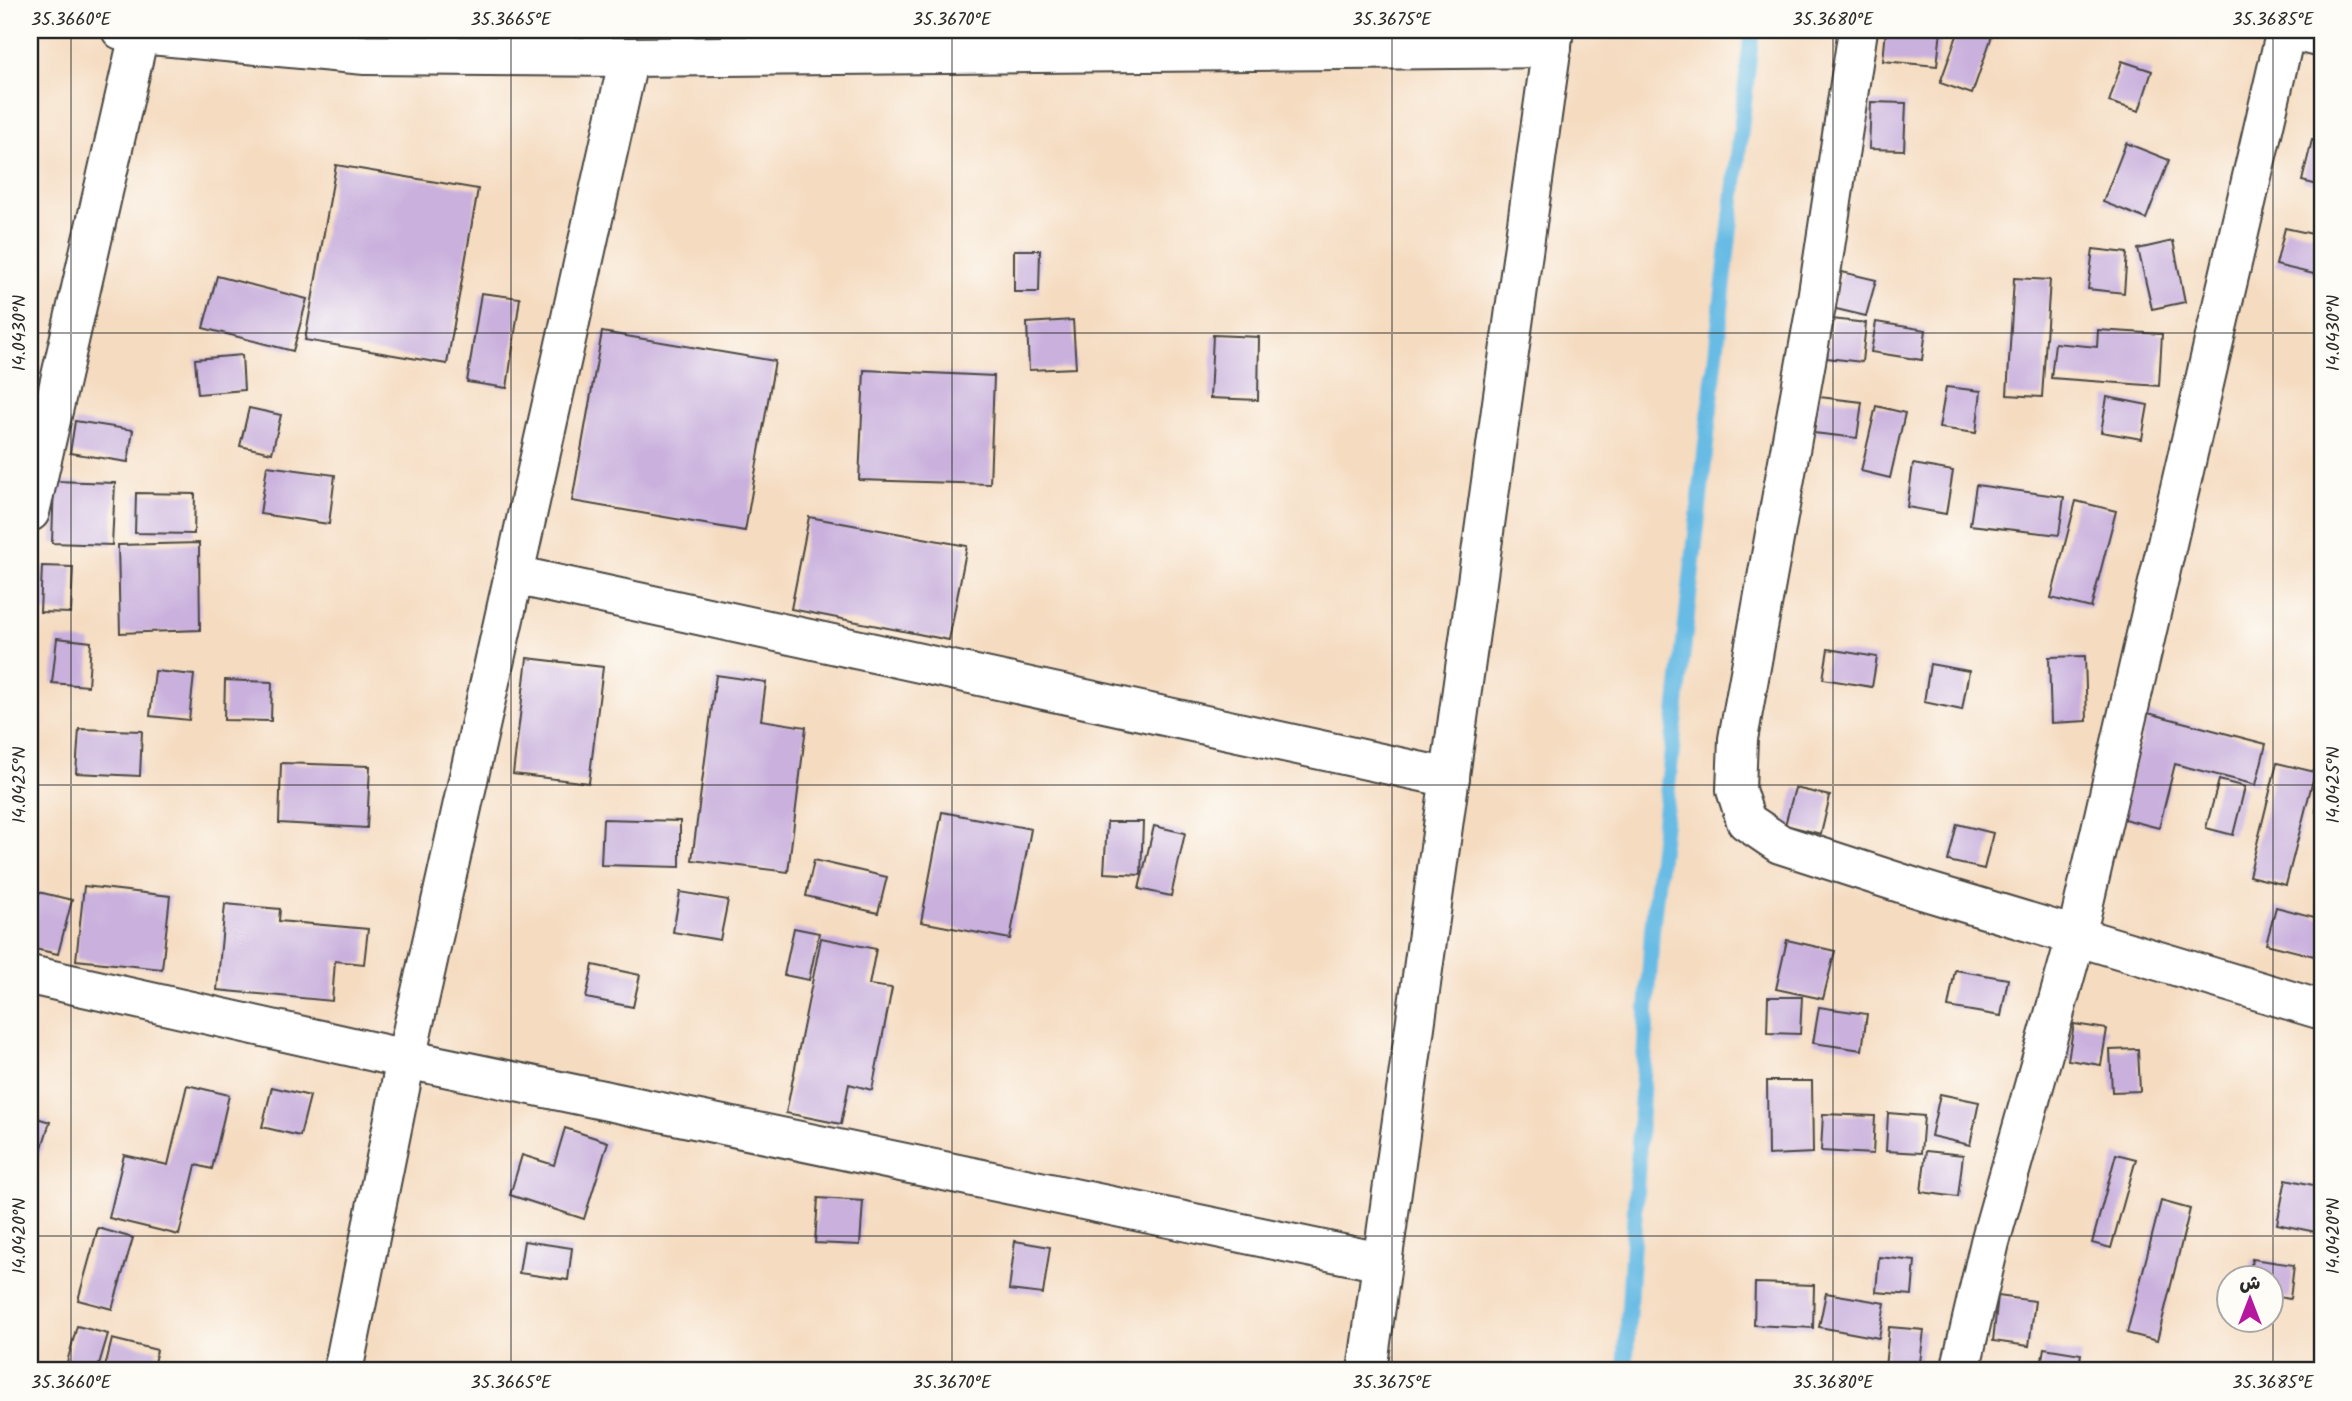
<svg xmlns="http://www.w3.org/2000/svg" width="2352" height="1401" viewBox="0 0 2352 1401" font-family="Kalam,'Playpen Sans Arabic',sans-serif">
  <rect width="100%" height="100%" fill="#fdfcf7"/>
  <filter id="ink" filterUnits="userSpaceOnUse"><feTurbulence type="fractalNoise" baseFrequency=".0143" numOctaves="2"/><feDisplacementMap in="SourceGraphic" scale="14" xChannelSelector="R" yChannelSelector="G"/><feConvolveMatrix kernelMatrix="1 2 1 2 8 2 1 2 1" color-interpolation-filters="sRGB"/></filter>
  <filter id="wash" filterUnits="userSpaceOnUse"><feTurbulence type="fractalNoise" baseFrequency=".00686" numOctaves="4" result="noise"/><feDisplacementMap in="SourceGraphic" scale="28" xChannelSelector="R" yChannelSelector="G"/><feGaussianBlur stdDeviation="1.57" result="paint"/><feColorMatrix in="noise" values="0 0 0 0 0 0 0 0 0 0 0 0 0 0 0 0 0 1.4 0 .05"/><feComposite in="paint" operator="in"/></filter>
  <g filter="url(#wash)">
    <rect width="100%" height="100%" fill="#f5dcc1"/>
    <g fill="none" stroke-linecap="round" stroke-linejoin="round">
      <polyline stroke="#68bbe4" stroke-width="16" points="1625,1371 1652,930 1752,30"/>
    </g>
    <g id="blocks">
      <g fill="#c9b0dd">
        <polygon points="1886,30 1941,30 1937,66 1883,61"/>
        <polygon points="1959,30 1994,30 1972,94 1940,83"/>
        <polygon points="2122,61 2152,71 2139,111 2109,102"/>
        <polygon points="1871,102 1906,103 1904,150 1869,149"/>
        <polygon points="2312,140 2322,143 2322,186 2302,181"/>
        <polygon points="2126,143 2169,160 2146,219 2103,202"/>
        <polygon points="336,165 478,189 447,364 305,340"/>
        <polygon points="2285,228 2322,236 2322,276 2276,265"/>
        <polygon points="2173,241 2185,302 2152,309 2138,249"/>
        <polygon points="2093,249 2127,253 2124,293 2088,289"/>
        <polygon points="1014,250 1040,250 1039,292 1014,292"/>
        <polygon points="1842,272 1876,280 1866,316 1832,308"/>
        <polygon points="217,276 307,299 293,351 203,328"/>
        <polygon points="2014,278 2050,280 2042,397 2007,395"/>
        <polygon points="481,293 520,298 507,388 467,382"/>
        <polygon points="1832,319 1866,323 1862,362 1827,358"/>
        <polygon points="1073,320 1076,368 1029,370 1027,323"/>
        <polygon points="1876,322 1926,330 1922,360 1871,352"/>
        <polygon points="2098,330 2162,334 2159,386 2051,378 2055,343 2097,347"/>
        <polygon points="602,332 775,361 745,531 572,501"/>
        <polygon points="1213,335 1259,337 1258,400 1210,398"/>
        <polygon points="242,355 244,390 198,394 195,359"/>
        <polygon points="864,370 994,376 990,484 859,480"/>
        <polygon points="1946,387 1981,391 1976,433 1939,428"/>
        <polygon points="1819,397 1862,402 1857,438 1814,433"/>
        <polygon points="2107,397 2148,405 2142,439 2101,432"/>
        <polygon points="1876,406 1905,413 1890,478 1861,471"/>
        <polygon points="249,408 281,415 272,453 240,446"/>
        <polygon points="75,421 133,430 128,462 70,453"/>
        <polygon points="1913,464 1953,471 1946,514 1907,507"/>
        <polygon points="267,466 335,475 329,524 260,514"/>
        <polygon points="54,481 115,483 112,545 52,543"/>
        <polygon points="1976,485 2064,497 2059,535 1970,525"/>
        <polygon points="136,493 195,494 194,534 135,533"/>
        <polygon points="2076,501 2116,511 2091,608 2051,598"/>
        <polygon points="809,517 967,546 949,640 791,609"/>
        <polygon points="199,543 200,630 120,633 118,545"/>
        <polygon points="42,566 73,567 71,613 40,612"/>
        <polygon points="57,638 91,642 88,686 52,683"/>
        <polygon points="1828,649 1877,657 1872,687 1823,679"/>
        <polygon points="2085,656 2087,721 2051,723 2049,657"/>
        <polygon points="527,658 603,667 589,783 513,774"/>
        <polygon points="1930,664 1969,671 1962,710 1924,702"/>
        <polygon points="155,671 194,675 189,720 150,716"/>
        <polygon points="716,675 766,682 761,720 806,727 788,872 692,860"/>
        <polygon points="225,680 272,682 271,721 224,720"/>
        <polygon points="2148,713 2266,744 2256,785 2175,764 2159,828 2120,818"/>
        <polygon points="79,729 142,731 140,776 76,773"/>
        <polygon points="2320,734 2322,734 2322,812 2316,812"/>
        <polygon points="281,763 370,766 367,828 279,823"/>
        <polygon points="2277,763 2315,772 2286,885 2249,876"/>
        <polygon points="2219,780 2245,787 2233,835 2206,828"/>
        <polygon points="1795,788 1830,796 1821,834 1785,825"/>
        <polygon points="942,812 1031,829 1010,939 921,922"/>
        <polygon points="603,819 680,821 680,867 601,865"/>
        <polygon points="1107,822 1143,822 1141,875 1104,873"/>
        <polygon points="1957,824 1993,833 1984,869 1948,861"/>
        <polygon points="1154,826 1185,833 1171,896 1139,889"/>
        <polygon points="814,860 887,877 878,913 806,896"/>
        <polygon points="84,886 170,896 162,969 76,960"/>
        <polygon points="30,890 72,900 58,954 30,948"/>
        <polygon points="680,892 728,900 720,940 673,932"/>
        <polygon points="225,904 280,909 279,921 368,929 364,964 335,961 332,1001 217,990"/>
        <polygon points="2276,907 2322,919 2322,958 2266,944"/>
        <polygon points="794,928 819,933 809,980 784,975"/>
        <polygon points="821,938 876,949 869,985 892,988 872,1090 849,1084 841,1124 786,1113"/>
        <polygon points="1787,940 1835,951 1823,999 1776,989"/>
        <polygon points="593,965 640,975 633,1007 586,998"/>
        <polygon points="1955,970 2008,979 2001,1016 1948,1007"/>
        <polygon points="1768,997 1802,997 1800,1034 1767,1033"/>
        <polygon points="1819,1007 1867,1014 1862,1050 1813,1043"/>
        <polygon points="2074,1024 2107,1029 2101,1065 2068,1060"/>
        <polygon points="2138,1049 2140,1091 2112,1092 2110,1050"/>
        <polygon points="1767,1081 1812,1081 1813,1153 1768,1155"/>
        <polygon points="187,1085 229,1095 212,1169 196,1165 179,1235 109,1218 124,1155 168,1165"/>
        <polygon points="272,1087 310,1096 300,1136 262,1127"/>
        <polygon points="1940,1094 1979,1102 1970,1145 1931,1136"/>
        <polygon points="1888,1113 1924,1116 1921,1153 1886,1151"/>
        <polygon points="1823,1114 1875,1116 1873,1154 1821,1151"/>
        <polygon points="30,1116 50,1122 30,1185"/>
        <polygon points="565,1128 608,1142 584,1219 510,1195 522,1155 554,1165"/>
        <polygon points="1926,1151 1963,1155 1958,1197 1921,1192"/>
        <polygon points="2116,1154 2136,1159 2111,1248 2092,1243"/>
        <polygon points="2286,1179 2322,1187 2322,1198 2316,1232 2277,1224"/>
        <polygon points="818,1198 863,1201 860,1245 815,1243"/>
        <polygon points="2161,1201 2190,1209 2157,1341 2127,1333"/>
        <polygon points="98,1228 133,1238 112,1309 78,1300"/>
        <polygon points="524,1241 572,1248 568,1280 519,1273"/>
        <polygon points="1015,1241 1050,1247 1043,1294 1009,1290"/>
        <polygon points="1879,1257 1915,1261 1912,1295 1876,1292"/>
        <polygon points="2252,1259 2294,1265 2290,1299 2272,1296 2272,1278 2249,1278"/>
        <polygon points="1755,1283 1814,1285 1813,1328 1754,1325"/>
        <polygon points="1826,1293 1885,1303 1879,1338 1819,1327"/>
        <polygon points="1998,1296 2035,1301 2029,1346 1993,1341"/>
        <polygon points="77,1326 108,1334 97,1371 87,1371 66,1366"/>
        <polygon points="1889,1327 1924,1330 1919,1371 1885,1368"/>
        <polygon points="112,1339 157,1350 152,1371 104,1371"/>
        <polygon points="2044,1348 2081,1354 2078,1371 2040,1371"/>
      </g>
    </g>
  </g>
  <g filter="url(#ink)">
    <use href="#blocks" fill-opacity="0" stroke="#494642" stroke-width="2"/>
    <g fill="none" stroke-linecap="round" stroke-linejoin="round">
      <defs>
        <g id="minor">
          <polyline points="121,30 140,34 365,55 629,57 1552,48"/>
          <polyline points="1858,30 1816,306 1738,739 1736,790 1746,821 1780,844 1922,890 2322,1010"/>
          <polyline points="2289,30 2322,38"/>
          <polyline points="30,512 140,30"/>
          <polyline points="514,575 1450,778"/>
          <polyline points="30,975 406,1059 1381,1262"/>
          <polyline points="343,1371 406,1059 629,57"/>
          <polyline points="1367,1371 1554,30"/>
          <polyline points="1960,1371 1990,1242 2076,937 2286,30"/>
        </g>
      </defs>
      <use href="#minor" stroke="#494642" stroke-width="42"/>
      <use href="#minor" stroke="#fff" stroke-width="38"/>
    </g>
  </g>
  <path fill="none" stroke="#2b2b2b" stroke-width="2" stroke-opacity="0.45" d="M71,30V1371M511,30V1371M952,30V1371M1392,30V1371M1833,30V1371M2273,30V1371M30,333H2322M30,785H2322M30,1236H2322"/>
  <rect width="2352" height="1401" fill="none" stroke="#fdfcf7" stroke-width="77"/>
  <g transform="translate(2250 1299)"><circle r="33" fill="#fdfcf7" stroke="#a9a8a5" stroke-width="2"/>
  <path d="M0-5L12 26L0 18L-12 26Z" fill="#b5179e"/>
  <text y="-10" font-size="19" font-weight="bold" text-anchor="middle" fill="#2b2b2b">ش</text>
  </g>
  <rect x="38" y="38" width="2276" height="1324" fill="none" stroke="#2b2b2b" stroke-width="2.5"/>
  <g font-size="18" text-anchor="middle" fill="#2b2b2b">
    <text x="71" y="25">35.3660°E</text>
    <text x="511" y="25">35.3665°E</text>
    <text x="952" y="25">35.3670°E</text>
    <text x="1392" y="25">35.3675°E</text>
    <text x="1833" y="25">35.3680°E</text>
    <text x="2273" y="25">35.3685°E</text>
    <text transform="translate(19 333) rotate(-90)" y="6">14.0430°N</text>
    <text transform="translate(2333 333) rotate(-90)" y="6">14.0430°N</text>
    <text transform="translate(19 785) rotate(-90)" y="6">14.0425°N</text>
    <text transform="translate(2333 785) rotate(-90)" y="6">14.0425°N</text>
    <text transform="translate(19 1236) rotate(-90)" y="6">14.0420°N</text>
    <text transform="translate(2333 1236) rotate(-90)" y="6">14.0420°N</text>
    <text x="71" y="1388">35.3660°E</text>
    <text x="511" y="1388">35.3665°E</text>
    <text x="952" y="1388">35.3670°E</text>
    <text x="1392" y="1388">35.3675°E</text>
    <text x="1833" y="1388">35.3680°E</text>
    <text x="2273" y="1388">35.3685°E</text>
  </g>
</svg>
